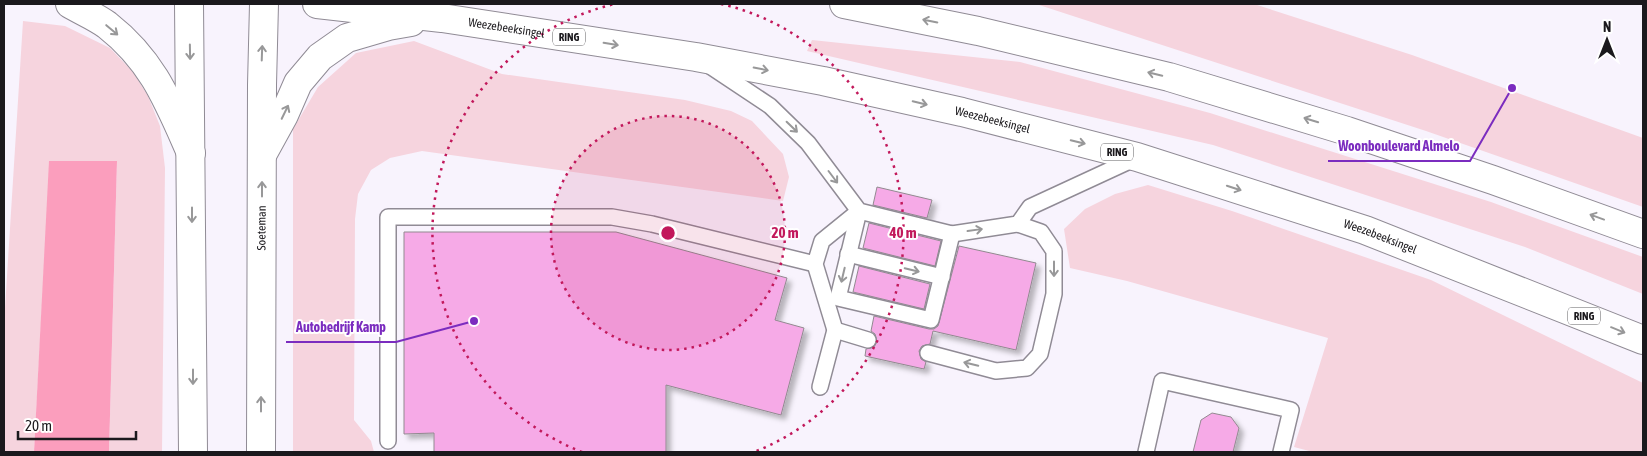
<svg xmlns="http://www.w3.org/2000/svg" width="1647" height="456" viewBox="0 0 1647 456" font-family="'Asap Condensed',sans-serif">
  <defs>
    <filter id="shadow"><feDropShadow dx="4.5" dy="4.5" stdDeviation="2.5" flood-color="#0004"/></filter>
  </defs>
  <rect width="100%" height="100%" fill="#f8f3fd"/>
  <g fill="#f6d4de">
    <polygon points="1036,4 1254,4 1412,55 1643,138 1643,207 1426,131"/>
    <polygon points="23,21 65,26 110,48 133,72 148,96 160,126 165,168 162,452 109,452 117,161 50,161 34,452 4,452 4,324"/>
    <polygon points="812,40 1020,62 1210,113 1491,202 1643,257 1643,294 1525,247 1213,145 807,51"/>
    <polygon points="414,41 502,74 685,100 731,111 752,121 783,154 789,177 783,201 422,151 390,158 371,170 358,194 355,219 354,420 371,441 374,452 293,452 293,129 318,87 356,53"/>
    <polygon points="1148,185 1232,211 1431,280 1643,383 1643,452 1313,452 1294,447 1328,338 1127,281 1070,268 1064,229 1085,209 1115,194"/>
  </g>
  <polygon fill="#fb9ebd" points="49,161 117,161 109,452 34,452"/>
  <g fill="#f6aae7" stroke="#928990" filter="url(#shadow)">
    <polygon points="877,187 932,200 927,218 873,205"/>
    <polygon points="869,223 941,241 935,266 863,248"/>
    <polygon points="404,232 616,232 787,278 775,320 804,328 781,415 666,385 666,452 434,452 434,433 404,434"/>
    <polygon points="959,246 1036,263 1016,350 933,331 930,344 922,346 919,351 921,359 926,362 924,369 865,356 866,349 874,347 877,342 875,334 871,331 874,316 929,329 934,329 938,326"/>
    <polygon points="859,266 930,284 924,309 853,292"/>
    <polygon points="1212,413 1231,417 1239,428 1233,452 1193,452 1201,420"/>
  </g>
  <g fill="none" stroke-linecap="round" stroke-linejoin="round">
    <defs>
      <g id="service">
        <polyline points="710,66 770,106 808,143 859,211 952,234 1018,224 1030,207 1136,158"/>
        <polyline points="859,211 838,298 931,320 952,234"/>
        <polyline points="859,211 822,241 815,264 835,330 868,340"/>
        <polyline points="848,254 942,277"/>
        <polyline points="928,353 996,371 1027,368 1040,354 1054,294 1054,251 1041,232 1018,224"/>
        <polyline points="820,387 835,330"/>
        <polyline points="388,441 388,217 612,217 652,224 815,264"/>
        <polyline points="1146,452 1162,381 1291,410 1281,452"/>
      </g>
      <g id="tertiary">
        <polyline points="189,4 193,452"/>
        <path id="s1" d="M261,452L262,85L264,4"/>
      </g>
      <g id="primary">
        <path d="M70,4C82,11 96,17 107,25C153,61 168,101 191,153"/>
        <path id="s2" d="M317,4L442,18L696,57L823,81L962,112L1137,157L1365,230L1643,340"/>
        <polyline points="844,4 978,31 1169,77 1347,131 1493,180 1643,234"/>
        <polyline points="262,155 284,115 298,83 320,57 347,38 388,26 411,22"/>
      </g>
    </defs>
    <use href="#service" stroke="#908b95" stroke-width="18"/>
    <use href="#tertiary" stroke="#908b95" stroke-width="30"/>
    <use href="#primary" stroke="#908b95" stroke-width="30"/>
    <use href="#service" stroke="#fff" stroke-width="15"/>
    <use href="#tertiary" stroke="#fff" stroke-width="28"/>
    <use href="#primary" stroke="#fff" stroke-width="28"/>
  </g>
  <defs><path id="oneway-shaft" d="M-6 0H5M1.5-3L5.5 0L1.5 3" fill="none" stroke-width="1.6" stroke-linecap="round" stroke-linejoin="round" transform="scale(1.25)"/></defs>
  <g stroke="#989899">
    <use href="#oneway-shaft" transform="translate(930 21) rotate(-169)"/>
    <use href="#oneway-shaft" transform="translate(112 30) rotate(40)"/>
    <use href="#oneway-shaft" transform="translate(611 44) rotate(9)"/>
    <use href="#oneway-shaft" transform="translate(190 52) rotate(89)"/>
    <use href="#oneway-shaft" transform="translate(262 53) rotate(-88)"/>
    <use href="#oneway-shaft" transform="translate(761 69) rotate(11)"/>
    <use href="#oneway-shaft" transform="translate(1155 74) rotate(-166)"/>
    <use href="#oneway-shaft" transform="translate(920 103) rotate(13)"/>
    <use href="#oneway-shaft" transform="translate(285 112) rotate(-64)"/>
    <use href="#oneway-shaft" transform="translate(1311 120) rotate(-163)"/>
    <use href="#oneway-shaft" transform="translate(792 127) rotate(44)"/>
    <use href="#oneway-shaft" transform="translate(1078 142) rotate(14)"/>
    <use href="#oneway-shaft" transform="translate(833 177) rotate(53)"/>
    <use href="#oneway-shaft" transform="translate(1234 188) rotate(18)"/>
    <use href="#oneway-shaft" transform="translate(262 189) rotate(-90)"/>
    <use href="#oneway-shaft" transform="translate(192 215) rotate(90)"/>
    <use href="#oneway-shaft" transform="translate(1597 217) rotate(-160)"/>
    <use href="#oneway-shaft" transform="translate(975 230) rotate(-8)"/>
    <use href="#oneway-shaft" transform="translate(1054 269) rotate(90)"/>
    <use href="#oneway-shaft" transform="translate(912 270) rotate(13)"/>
    <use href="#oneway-shaft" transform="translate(843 275) rotate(103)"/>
    <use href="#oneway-shaft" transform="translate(1618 330) rotate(22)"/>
    <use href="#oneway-shaft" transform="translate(971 364) rotate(-166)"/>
    <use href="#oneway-shaft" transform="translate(193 377) rotate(90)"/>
    <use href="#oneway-shaft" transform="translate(261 404) rotate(-90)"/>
  </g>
  <circle cx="668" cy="233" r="117" fill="#c2185b" fill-opacity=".12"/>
  <g fill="none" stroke="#c2185b" stroke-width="2.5" stroke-dasharray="2.5 5">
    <circle cx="668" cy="233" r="117"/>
    <path d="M582 452A235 235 0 0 1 615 4M721 4A235 235 0 0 1 754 452"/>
  </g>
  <g text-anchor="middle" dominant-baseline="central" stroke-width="4" stroke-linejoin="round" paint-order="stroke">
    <g fill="#fff" stroke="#5f5e61" stroke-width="1">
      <rect x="553" y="28.5" width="32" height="17" rx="4"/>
      <rect x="1101" y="143.5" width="32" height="17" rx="4"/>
      <rect x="1568" y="307.5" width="32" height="17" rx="4"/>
    </g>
    <g font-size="11" font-weight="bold" fill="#1b191d">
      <text x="569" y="37">RING</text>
      <text x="1117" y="152">RING</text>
      <text x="1584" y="316">RING</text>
    </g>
    <g font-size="12" fill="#1b191d" stroke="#fff">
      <text stroke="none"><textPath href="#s2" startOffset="191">Weezebeeksingel</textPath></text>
      <text stroke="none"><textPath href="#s2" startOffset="686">Weezebeeksingel</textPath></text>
      <text stroke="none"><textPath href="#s1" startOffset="224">Soeteman</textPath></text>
      <text stroke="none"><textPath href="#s2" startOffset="1091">Weezebeeksingel</textPath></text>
    </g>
  </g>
  <circle cx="668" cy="233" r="8" fill="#c2185b" stroke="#fff" stroke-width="2.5"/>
  <g font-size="15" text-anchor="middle" font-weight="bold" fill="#c2185b" stroke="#fff" stroke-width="4" stroke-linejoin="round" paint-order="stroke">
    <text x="785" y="238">20 m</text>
    <text x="903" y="238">40 m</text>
  </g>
  <path fill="none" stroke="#7b2cbf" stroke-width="2" d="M1512 88L1470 161H1328M474 321L396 342H286"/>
  <g fill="#7b2cbf" stroke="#fff" stroke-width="2">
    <circle cx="1512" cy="88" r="5"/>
    <circle cx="474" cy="321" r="5"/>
  </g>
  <g font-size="14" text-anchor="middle" font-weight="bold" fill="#7b2cbf" stroke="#fff" stroke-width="4" stroke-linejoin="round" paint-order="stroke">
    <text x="1399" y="151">Woonboulevard Almelo</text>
    <text x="341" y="332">Autobedrijf Kamp</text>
  </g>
  <rect width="1647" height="456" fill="none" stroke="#1b191d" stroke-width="10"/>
  <g transform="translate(1607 40)" stroke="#ffffff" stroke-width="4" paint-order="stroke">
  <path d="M0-4L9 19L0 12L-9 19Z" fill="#1b191d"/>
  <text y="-8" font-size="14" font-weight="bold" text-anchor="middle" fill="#1b191d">N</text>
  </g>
  <path d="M18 431v8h118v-8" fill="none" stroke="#1b191d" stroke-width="2.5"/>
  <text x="25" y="431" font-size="15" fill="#1b191d" stroke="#ffffff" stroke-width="4" paint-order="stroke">20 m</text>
</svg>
